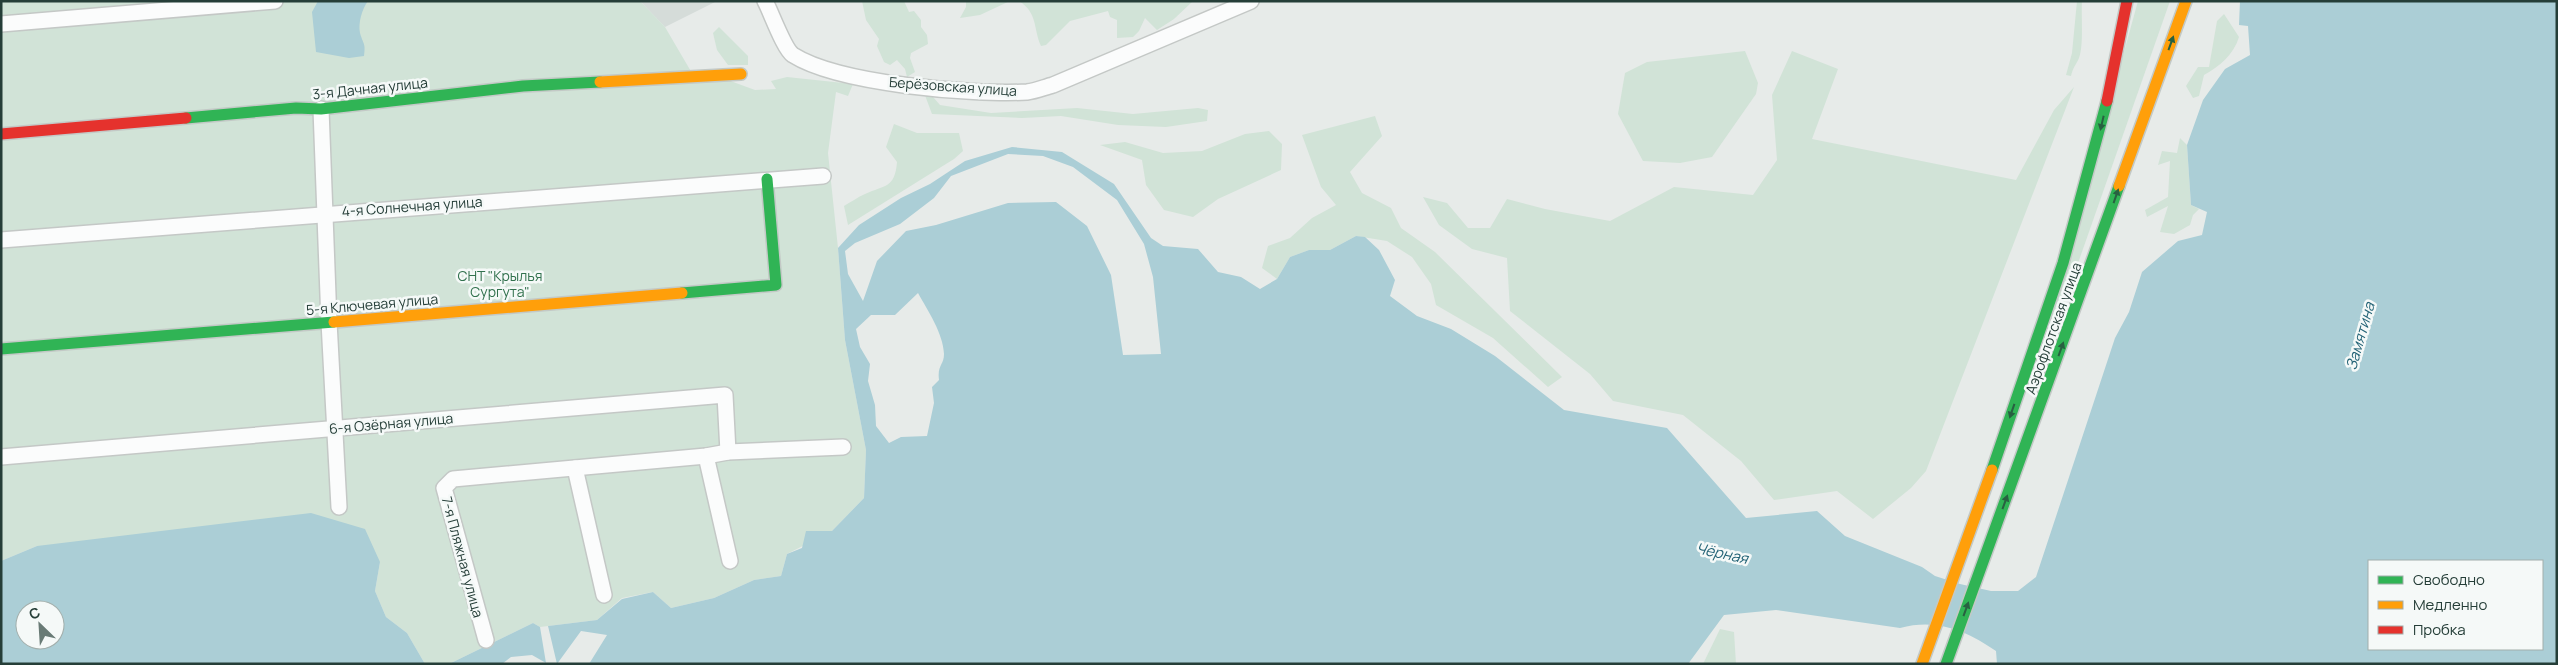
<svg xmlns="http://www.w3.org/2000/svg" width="2558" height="665" viewBox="0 0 2558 665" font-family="Manrope,sans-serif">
  <rect width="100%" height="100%" fill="#e7ebe9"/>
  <polygon fill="#d5dcd9" points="640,1 717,1 665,27"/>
  <g fill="#d1e3d7">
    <polygon points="1,1 640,1 665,27 696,80 725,79 755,90 776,89 771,81 787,77 853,84 848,96 836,92 828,153 838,248 845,340 866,450 864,498 832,531 787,554 781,576 754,580 714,598 671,608 653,592 622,598 597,620 540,627 533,623 449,664 425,664 407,633 386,617 375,591 380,562 37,546 1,561"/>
    <polygon points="862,1 904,1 909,12 914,11 921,20 921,27 927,35 928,44 911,53 910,58 915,72 907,77 905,69 897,60 890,65 884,62 877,46 879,39 866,20"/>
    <polygon points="966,1 1010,1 980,15 960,18 966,7"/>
    <path d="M1019,1H1193L1174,19L1157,30L1145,18L1139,31L1133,37L1117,38V20L1110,17L1108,11L1070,21L1046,45L1041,46C1033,28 1038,13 1019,1Z"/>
    <path d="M2077,1H2082C2081,16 2084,45 2079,58C2076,65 2073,67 2071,76L2066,75L2072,53Z"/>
    <polygon points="2138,1 2170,1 2043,363 2038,365"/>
    <path d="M2224,14L2239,37C2234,54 2219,67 2204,75L2199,96L2193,98L2186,86L2198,67H2209L2217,21Z"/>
    <polygon points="719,27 748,56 748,65 728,65 717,50 713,33"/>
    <polygon points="1745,51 1758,83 1756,94 1712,157 1680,163 1643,161 1618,114 1625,73 1647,62"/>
    <polygon points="1792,51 1838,69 1812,139 2016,180 2054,110 2074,87 1926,471 1911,488 1873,519 1837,491 1774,500 1741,461 1683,415 1613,401 1590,374 1510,311 1507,258 1472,249 1439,225 1423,197 1447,203 1468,228 1490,228 1507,199 1545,209 1610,221 1674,187 1753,195 1777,160 1772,95"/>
    <polygon points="920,82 940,105 991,113 1077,108 1133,114 1198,108 1208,110 1207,121 1166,127 1118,125 1061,116 1022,118 932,114"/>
    <polygon points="1375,116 1382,136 1350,172 1362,193 1391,208 1401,228 1435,252 1562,377 1548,387 1493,338 1436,305 1431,284 1412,257 1387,241 1356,236 1330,250 1309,250 1290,257 1277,279 1262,268 1268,246 1290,238 1312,218 1336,205 1321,187 1302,135"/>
    <path d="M894,124L917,133H959L963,151L954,159L848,225L844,206C851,202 858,197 865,194C885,185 895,188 897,162L886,147Z"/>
    <polygon points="1269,131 1282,144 1281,170 1218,199 1193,217 1164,210 1146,185 1142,160 1100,145 1125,142 1163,153 1202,151 1245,134"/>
    <polygon points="2180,138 2187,145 2191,205 2199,209 2193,215 2190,225 2174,234 2160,232 2168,206 2147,217 2145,210 2168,197 2170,161 2158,165 2162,151 2177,153"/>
    <polygon points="1720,629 1734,632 1736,664 1703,664"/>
  </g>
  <g fill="#abced6" fill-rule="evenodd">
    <path d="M318,1H368C362,9 358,23 360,33C363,44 366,43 364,56L349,58L316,52L312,12Z"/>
    <path d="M2240,1H2557V664H1997L1996,651C1966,630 1936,618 1900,628L1776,610L1724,615L1688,664H589L607,635L581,631L557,664L548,626L597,620L622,599L653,592L671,608L714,598L754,580L781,576L787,554L802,548L806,531H832L864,498L866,450L845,340L838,248L859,225L901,198L930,184L965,161L1012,147L1062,152L1114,184L1151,238L1163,246L1198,249L1218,272L1241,277L1260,289L1277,279L1290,257L1309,250H1330L1356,236L1365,237L1379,250L1395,280L1390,296L1417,316L1451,329L1495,356L1564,410L1667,428L1746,518L1817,511L1845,536L1922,567L1935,576L1960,584L1991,591H2018L2036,577L2115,338L2129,312L2142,272L2178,241L2202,235L2207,212L2191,205L2187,145L2203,100L2225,69L2250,55L2248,26L2239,25ZM1008,154L1043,156L1073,167L1117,200L1144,244L1153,277L1161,354L1123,355L1111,275L1087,226L1056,202L1008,203L936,225L906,231L877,261L863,301L848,274L845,251L855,243L900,224L934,198L951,176ZM918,293C928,311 943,333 944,354C944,365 937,365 939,380L932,387L934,403L927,436L901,437L889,443L876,426L875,405L868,381L870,364L860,347L856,329L871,315H895ZM2369,561H2542V649H2369Z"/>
    <path d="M311,513L365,529L380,562L375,591L386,617L407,633L425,664H1V561L37,546ZM25,610H55V640H25Z"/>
    <polygon points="533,623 540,627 546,663 532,655 511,657 502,664 449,664"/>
  </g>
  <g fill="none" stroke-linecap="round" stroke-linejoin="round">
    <defs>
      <g id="street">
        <path d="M765,1C771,12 784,49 793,55C839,84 972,95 1027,92C1036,91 1045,87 1053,85L1251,1"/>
        <polyline points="1,24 275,1"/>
        <polyline points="321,109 329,322 339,507"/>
        <polyline points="1,240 823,176"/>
        <polyline points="706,456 730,561"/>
        <polyline points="1,457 725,395 728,452"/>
        <polyline points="575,468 604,595"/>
        <polyline points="486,640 444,488 453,479 706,456 728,452 843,447"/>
      </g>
      <g id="fast">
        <polyline points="186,118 296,108 321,109 523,86 600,82"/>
        <polyline points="682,293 776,285 767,179"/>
        <polyline points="1,349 334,322"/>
        <polyline points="1992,470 2063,263 2107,101"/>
        <polyline points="1946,664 2119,186"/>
      </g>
      <g id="slow">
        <polyline points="600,82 741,74"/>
        <polyline points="2119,186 2186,1"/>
        <polyline points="334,322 682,293"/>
        <polyline points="1922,664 1992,470"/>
      </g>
      <g id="jam">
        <polyline points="2107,101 2127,1"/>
        <polyline points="1,134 186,118"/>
      </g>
    </defs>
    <use href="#street" stroke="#c4c8c6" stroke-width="18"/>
    <use href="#fast" stroke="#c3c9c6" stroke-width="14"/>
    <use href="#slow" stroke="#c3c9c6" stroke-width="14"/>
    <use href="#jam" stroke="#c3c9c6" stroke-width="14"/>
    <use href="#street" stroke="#fbfcfc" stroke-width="15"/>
    <use href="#fast" stroke="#30b455" stroke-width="11"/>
    <use href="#slow" stroke="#ff9f0a" stroke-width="11"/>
    <use href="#jam" stroke="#e5322d" stroke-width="11"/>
  </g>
  <defs><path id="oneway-solid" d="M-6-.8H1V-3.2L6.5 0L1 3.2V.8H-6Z" transform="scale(1.25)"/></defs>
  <g fill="#286141">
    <use href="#oneway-solid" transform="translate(2171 43) rotate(-70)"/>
    <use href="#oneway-solid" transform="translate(2102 123) rotate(103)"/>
    <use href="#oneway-solid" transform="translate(2116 196) rotate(-71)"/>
    <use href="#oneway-solid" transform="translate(2061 349) rotate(-70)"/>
    <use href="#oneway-solid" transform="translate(2012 411) rotate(109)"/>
    <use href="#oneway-solid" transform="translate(2005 502) rotate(-70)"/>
    <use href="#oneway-solid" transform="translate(1966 609) rotate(-70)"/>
  </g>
  <g text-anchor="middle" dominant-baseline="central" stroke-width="5" stroke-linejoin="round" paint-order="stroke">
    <g font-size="14" fill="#253e38" stroke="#f5f9f8">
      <text transform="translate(953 86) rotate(4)">Берёзовская улица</text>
      <text transform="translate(370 88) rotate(-6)">3-я Дачная улица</text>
      <text transform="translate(412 206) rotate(-4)">4-я Солнечная улица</text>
      <text transform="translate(372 304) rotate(-5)">5-я Ключевая улица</text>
      <text transform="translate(2053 328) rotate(-70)">Аэрофлотская улица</text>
      <text transform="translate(391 423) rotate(-5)">6-я Озёрная улица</text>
      <text transform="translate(463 557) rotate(75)">7-я Пляжная улица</text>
    </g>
    <g font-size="14" fill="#32724e" stroke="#f5f9f8">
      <text x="500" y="275">CНТ "Крылья<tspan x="500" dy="16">Сургута"</tspan></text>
    </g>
    <g font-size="15" font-style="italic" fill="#236376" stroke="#f5f9f8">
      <text transform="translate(2360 336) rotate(-74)">Замятина</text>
      <text transform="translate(1722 553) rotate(12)">Чёрная</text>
    </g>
  </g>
  <rect width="2558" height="665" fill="none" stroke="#253e38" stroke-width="5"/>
  <rect x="2368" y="560" width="175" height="90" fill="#f5f9f8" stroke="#a2aeab"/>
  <rect x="2378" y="576" width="25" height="8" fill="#30b455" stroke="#a2aeab"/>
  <text x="2413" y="585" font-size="15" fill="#253e38">Свободно</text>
  <rect x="2378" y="601" width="25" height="8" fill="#ff9f0a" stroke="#a2aeab"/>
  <text x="2413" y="610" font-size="15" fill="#253e38">Медленно</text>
  <rect x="2378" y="626" width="25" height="8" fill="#e5322d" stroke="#a2aeab"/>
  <text x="2413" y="635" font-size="15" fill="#253e38">Пробка</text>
  <g transform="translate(40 625) rotate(335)"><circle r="24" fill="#f5f9f8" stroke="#a2aeab"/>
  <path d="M0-4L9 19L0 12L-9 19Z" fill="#697b76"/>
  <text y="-8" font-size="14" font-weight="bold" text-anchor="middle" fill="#253e38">С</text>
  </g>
</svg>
